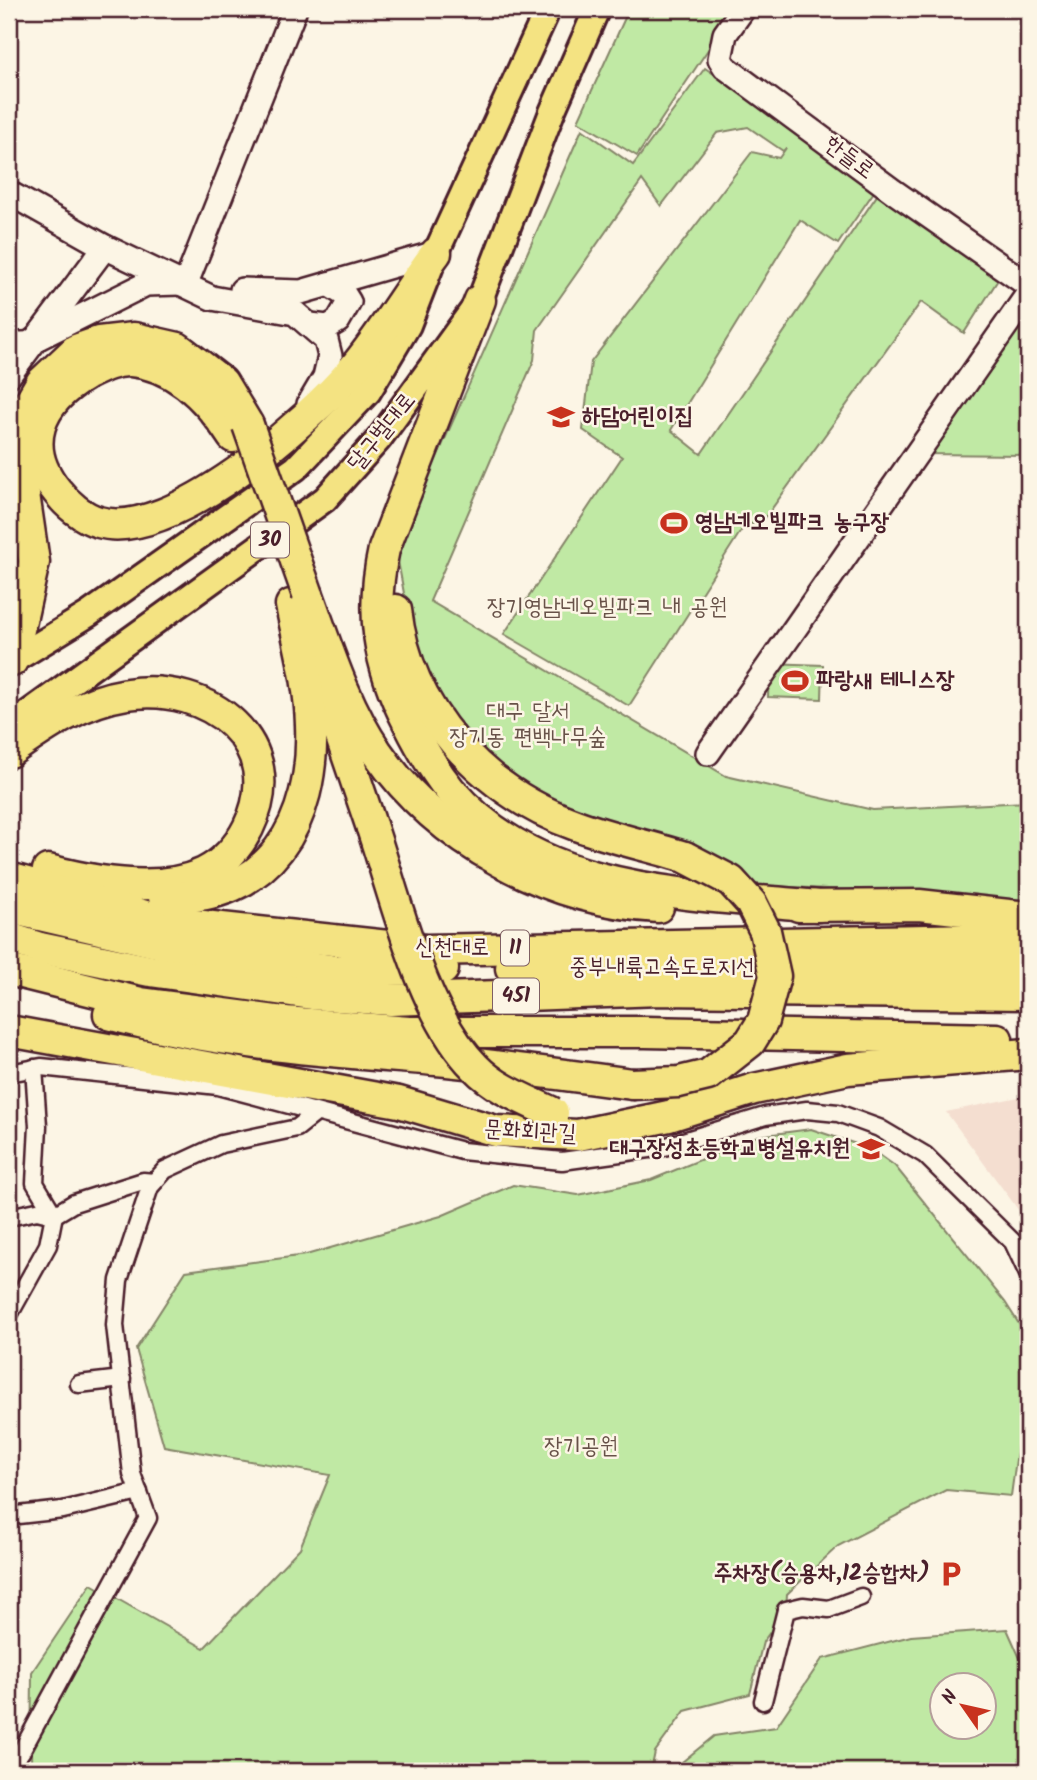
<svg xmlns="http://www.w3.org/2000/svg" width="1037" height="1780" viewBox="0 0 1037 1780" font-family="Kalam,'Poor Story',sans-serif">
  <rect width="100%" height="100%" fill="#fcf5e5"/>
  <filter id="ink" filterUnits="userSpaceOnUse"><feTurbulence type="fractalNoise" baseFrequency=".0143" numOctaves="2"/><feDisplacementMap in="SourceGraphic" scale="14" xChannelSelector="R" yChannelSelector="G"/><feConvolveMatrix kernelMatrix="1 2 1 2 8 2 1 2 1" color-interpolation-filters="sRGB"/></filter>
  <g filter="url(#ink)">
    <polygon fill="#f4ded0" points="1028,1095 1028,1223 946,1112"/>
    <g fill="#c0e9a4" stroke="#858468" stroke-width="2" fill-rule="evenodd">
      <polygon points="629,9 735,9 637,156 578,121"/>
      <polygon points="705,68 878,186 838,244 800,220 671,430 701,454 878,194 1001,275 964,333 921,302 760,525 746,523 629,706 504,634 622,457 583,430 591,362 752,152 779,158 786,148 783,151 748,127 717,133 661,206 642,180 537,330 534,360 430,601 726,776 873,810 1028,802 1028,900 755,885 720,861 595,823 488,769 417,664 396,550 582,129 633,165"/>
      <polygon points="1028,303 1028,455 922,454"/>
      <polygon points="769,663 823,665 822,699 768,697"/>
      <polygon points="811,1129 871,1149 895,1166 1005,1302 1028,1338 1028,1371 1011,1496 946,1490 838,1546 787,1594 786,1610 763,1642 750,1694 685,1711 655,1752 651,1771 31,1771 32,1672 91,1584 204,1648 300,1548 330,1475 164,1446 136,1349 186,1271 306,1255 441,1216 513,1185 578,1195 651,1180 758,1136"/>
      <path d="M1007,1629L1028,1676V1771H671L714,1736L776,1727L822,1659L911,1636ZM942,1686H984V1728H942Z"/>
    </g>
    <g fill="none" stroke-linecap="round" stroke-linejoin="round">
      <defs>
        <g id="street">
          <polyline points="9,341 34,340"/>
          <polyline points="9,1073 41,1067 218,1086 462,1151 562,1161 664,1147 765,1116 807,1110 838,1113 879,1128 925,1155 1013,1242 1028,1274"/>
          <polyline points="9,1217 37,1211 54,1215 74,1203 143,1181 154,1182"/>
          <polyline points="9,1315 48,1245 54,1215 35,1183 38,1126 34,1068"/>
          <polyline points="79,1384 122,1379"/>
          <polyline points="9,1516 63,1510 139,1492"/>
          <polyline points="763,1701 786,1610 803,1606 829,1609 861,1597"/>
          <polyline points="9,1763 21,1752 148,1518 132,1474 115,1325 119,1280 150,1187 165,1170 221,1144 297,1128 316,1113"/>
        </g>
        <g id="secondary">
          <polyline points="743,9 725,34 720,59 725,67 893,191 1028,285"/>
          <polyline points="9,193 105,247 212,298 295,313 326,340 330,356 325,377 309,404"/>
          <polyline points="186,283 295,9"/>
          <polyline points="242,290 301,292 436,253"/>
          <polyline points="310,325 328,327 338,321 349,302 344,294 328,284"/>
          <polyline points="34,340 146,284 180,283"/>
          <polyline points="9,375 105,247"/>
          <polyline points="9,577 18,586 26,603"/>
          <polyline points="708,753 1028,294"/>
        </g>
        <g id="primary">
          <polyline points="9,663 89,614 296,468 368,392 408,325 436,253 548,9"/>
          <polyline points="9,727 325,499 379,439 480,300 552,112 597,9"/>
        </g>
        <g id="highway">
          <path d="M480,300L384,549C370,612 378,665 408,722C420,746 433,769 450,790C539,895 692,894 818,906"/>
          <path d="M233,437C210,401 177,365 131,361C115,360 100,368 86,375C39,402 20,446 57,491C67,504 83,518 99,522C170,543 310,420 353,369C382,335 408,290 436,253"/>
          <path d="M308,595C327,647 345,706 377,752C439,842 549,901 658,907"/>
          <path d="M396,610C408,711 482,791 576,825C611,838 649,846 685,857"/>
          <polyline points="12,661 34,562 18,453 24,412 41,383 76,350 99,342 134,338 178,348 222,382 248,425"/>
          <polyline points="318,669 372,828"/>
          <path d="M9,752C45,726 82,701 127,694C208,681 290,743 248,828C239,846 223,864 204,873C159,894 94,882 48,870"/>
          <polyline points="9,878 167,922 425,950 1028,938"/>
          <path d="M164,897C270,902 315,822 311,725C310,684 299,645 291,605"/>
          <polyline points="799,906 919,905 1028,917"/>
          <polyline points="9,908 164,944 336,971 443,969"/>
          <polyline points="9,938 40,948 150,971 312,994 391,1000 660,990 1028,994"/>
          <polyline points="511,968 1028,968"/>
          <polyline points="9,970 141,1003 285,1022 409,1032 645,1032 997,1039"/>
          <path d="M109,1014C215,1044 327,1051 436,1060C502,1066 567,1075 632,1084"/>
          <polyline points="9,1031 399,1102 496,1131 578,1135 669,1116 754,1089 848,1069 1028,1054"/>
        </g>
      </defs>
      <use href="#street" stroke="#4a1f2b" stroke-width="21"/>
      <use href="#secondary" stroke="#4a1f2b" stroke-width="28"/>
      <use href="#primary" stroke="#4a1f2b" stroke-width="30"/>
      <use href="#highway" stroke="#4a1f2b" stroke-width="35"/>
      <use href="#street" stroke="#fcf5e5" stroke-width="16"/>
      <use href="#secondary" stroke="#fcf5e5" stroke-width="23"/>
      <use href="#primary" stroke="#f4e382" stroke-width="24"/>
      <use href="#highway" stroke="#f4e382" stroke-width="30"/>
      <defs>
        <g id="highway-bridge">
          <polyline points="248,425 308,595"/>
          <path d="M372,828C396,899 422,1014 475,1067C496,1089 526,1100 553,1113"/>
          <polyline points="632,1084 679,1082 708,1075 750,1042 763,1021 775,976 765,931 751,903 731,881 685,857"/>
        </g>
      </defs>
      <use href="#highway-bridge" stroke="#4a1f2b" stroke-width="35" stroke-linecap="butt"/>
      <use href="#highway-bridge" stroke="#f4e382" stroke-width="30"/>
    </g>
  </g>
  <defs>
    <symbol id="school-bare" viewBox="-9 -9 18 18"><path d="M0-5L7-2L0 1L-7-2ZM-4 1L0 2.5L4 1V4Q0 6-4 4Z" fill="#c8321e" stroke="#fcf5e5" stroke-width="2.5" paint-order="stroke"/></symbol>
    <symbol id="stadium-bare" viewBox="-9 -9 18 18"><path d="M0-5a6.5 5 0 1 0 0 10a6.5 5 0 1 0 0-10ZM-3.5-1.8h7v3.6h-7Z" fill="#c8321e" stroke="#fcf5e5" stroke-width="2.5" paint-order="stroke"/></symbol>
    <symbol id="parking-bare" viewBox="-9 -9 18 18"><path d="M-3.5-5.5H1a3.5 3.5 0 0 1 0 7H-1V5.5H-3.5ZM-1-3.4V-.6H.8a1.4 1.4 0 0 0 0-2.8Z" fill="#c8321e" stroke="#fcf5e5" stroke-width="2.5" paint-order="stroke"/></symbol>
  </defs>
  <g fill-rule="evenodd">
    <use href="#school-bare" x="542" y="398" width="38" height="38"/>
    <use href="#stadium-bare" x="655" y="504" width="38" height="38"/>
    <use href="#stadium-bare" x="776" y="662" width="38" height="38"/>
    <use href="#school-bare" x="852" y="1130" width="38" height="38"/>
    <use href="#parking-bare" x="932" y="1555" width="38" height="38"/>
  </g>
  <g text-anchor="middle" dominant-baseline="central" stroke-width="5" stroke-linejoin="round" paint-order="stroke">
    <g fill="#fcf5e5" stroke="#7f5f63" stroke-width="2">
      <rect x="251" y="522.5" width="38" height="35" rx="5"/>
      <rect x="501" y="930.5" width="28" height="35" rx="5"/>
      <rect x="493" y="978.5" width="46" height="35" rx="5"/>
    </g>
    <g font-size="21" font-weight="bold" fill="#4a1f2b">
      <text x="270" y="540">30</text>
      <text x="515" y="948">11</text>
      <text x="516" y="996">451</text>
    </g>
    <g font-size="23" fill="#4a1f2b" stroke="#fcf5e5">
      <text transform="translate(849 158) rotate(37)">한들로</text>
      <text transform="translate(382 432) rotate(-51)">달구벌대로</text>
      <text x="452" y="948">신천대로</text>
      <text x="662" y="968">중부내륙고속도로지선</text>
      <text transform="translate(530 1132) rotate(3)">문화회관길</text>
    </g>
    <g font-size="23" font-weight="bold" fill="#4a1f2b" stroke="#fcf5e5" text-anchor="start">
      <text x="582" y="417">하담어린이집</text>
      <text x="695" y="523">영남네오빌파크 농구장</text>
      <text x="816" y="681">파랑새 테니스장</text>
      <text x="850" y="1149" text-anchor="end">대구장성초등학교병설유치원</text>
      <text x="930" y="1574" text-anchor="end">주차장(승용차,12승합차)</text>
    </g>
    <g font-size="23" fill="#685249" stroke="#fcf5e5">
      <text x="607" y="608">장기영남네오빌파크 내 공원</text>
      <text x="528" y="712">대구 달서<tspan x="528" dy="26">장기동 편백나무숲</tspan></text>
      <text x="581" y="1447">장기공원</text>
    </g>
  </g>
  <rect width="1037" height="1780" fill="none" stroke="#fcf5e5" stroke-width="35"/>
  <rect x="18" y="18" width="1002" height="1745" fill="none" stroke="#4a1f2b" stroke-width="2.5" filter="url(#ink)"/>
  <g transform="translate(963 1706) rotate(304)"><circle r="33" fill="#fcf5e5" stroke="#b59f9b" stroke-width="2"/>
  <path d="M0-5L12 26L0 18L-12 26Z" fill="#c8321e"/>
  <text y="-10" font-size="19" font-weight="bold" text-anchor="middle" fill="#4a1f2b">N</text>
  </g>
</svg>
